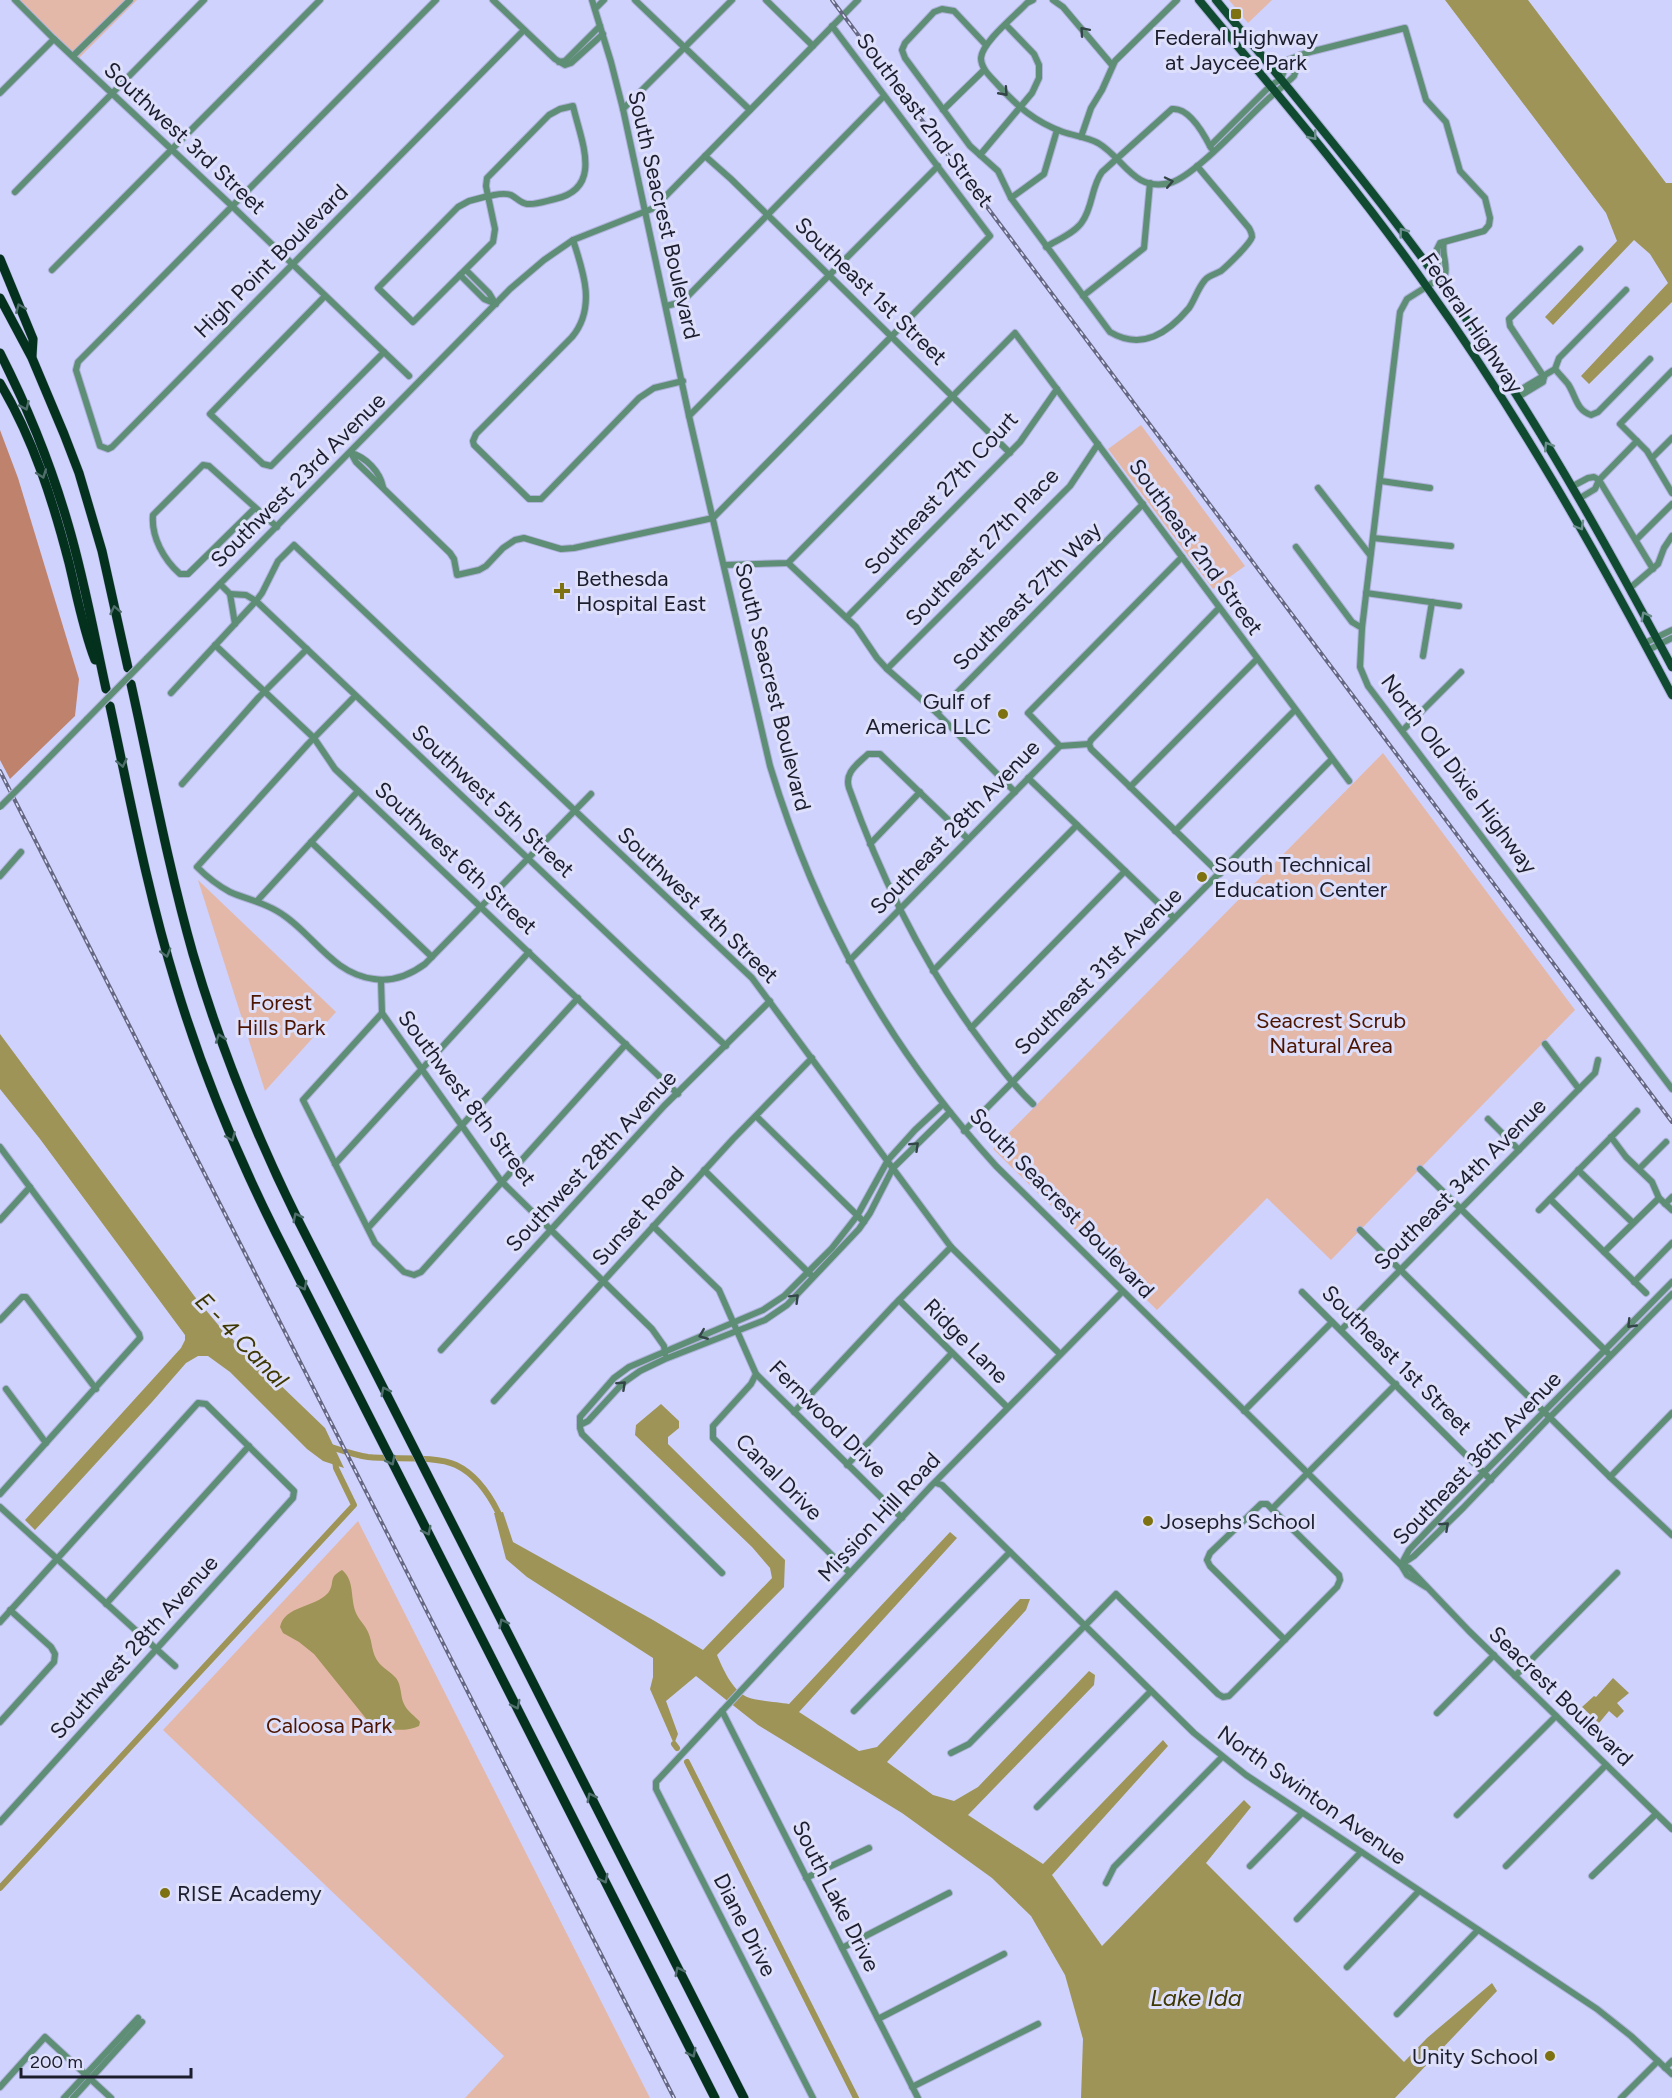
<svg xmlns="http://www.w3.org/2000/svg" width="1672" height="2098" viewBox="0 0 1672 2098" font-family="Figtree,sans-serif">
  <rect width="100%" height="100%" fill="#ced2fd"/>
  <g fill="#e4b8a8">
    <polygon points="19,0 137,0 79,58"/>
    <polygon points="1229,0 1272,0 1248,23"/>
    <polygon points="1141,425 1245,566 1213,589 1108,449"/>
    <polygon points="1383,753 1575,1010 1331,1260 1267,1198 1157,1310 993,1149"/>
    <polygon points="198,880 336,1012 265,1091"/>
    <polygon points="358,1521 650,2098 465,2098 504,2056 163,1730"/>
  </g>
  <polygon fill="#bf826c" points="0,430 18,478 79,679 75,716 10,779 0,760"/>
  <g fill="#9e9457">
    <polygon points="1445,0 1528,0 1666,183 1672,183 1672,302 1589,384 1581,376 1668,283 1650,254 1634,240 1553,325 1545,317 1617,241 1606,213"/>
    <polygon points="0,1034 195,1297 220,1327 325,1428 344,1468 323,1461 307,1449 230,1372 208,1356 198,1356 186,1363 152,1402 35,1530 25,1520 181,1348 185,1340 185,1335 40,1139 0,1089"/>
    <path d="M661,1404L679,1421V1428L668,1437V1444L785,1560L784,1587L717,1655C723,1669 732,1690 747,1697C757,1701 778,1702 789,1704L950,1532L957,1538L799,1712L859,1751L877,1747L1020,1599H1030L1026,1610L887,1762L933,1795L954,1801L978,1787L1089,1671L1095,1675L1094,1685L968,1815L1043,1864L1163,1740L1168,1746L1052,1875L1102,1946L1244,1800L1251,1807L1206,1863L1404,2062L1427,2038L1492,1983L1497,1991L1395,2098H1081L1083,2039L1065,1975L1031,1916L992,1878L902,1813L758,1725L696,1676L666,1701L678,1734L674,1744L650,1689L653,1677V1658L527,1577L506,1559L494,1513L503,1512L513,1542L653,1620L703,1650L772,1578L770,1568L752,1547L635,1435L636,1425Z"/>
    <path d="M342,1570C355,1580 350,1599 356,1613C359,1620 365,1625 368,1632C373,1643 371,1653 379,1663C384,1669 391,1672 396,1678C402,1686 400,1696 404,1704C407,1711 415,1716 420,1722L419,1726C404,1733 381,1730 368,1721L314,1654L299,1642L283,1633L280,1627C285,1605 315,1608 328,1593C336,1583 327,1578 342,1570Z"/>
    <polygon points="1613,1678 1629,1693 1617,1703 1624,1711 1617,1718 1609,1711 1599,1723 1582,1707 1594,1696 1596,1697"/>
  </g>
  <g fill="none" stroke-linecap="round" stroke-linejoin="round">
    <g stroke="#9e9457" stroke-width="6">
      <path d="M328,1446C341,1450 355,1455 368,1457C392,1460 435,1455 456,1465C475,1474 489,1494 498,1512"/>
      <polyline points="674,1744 677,1748"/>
      <polyline points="687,1762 856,2098"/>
      <polyline points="0,1888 354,1505 336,1468 335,1459"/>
    </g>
    <defs>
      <g id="minor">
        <polyline points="15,0 54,39 232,206 409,376"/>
        <polyline points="436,0 78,362 76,370 100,446 108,449 112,447 524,30"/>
        <polyline points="493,0 555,59 565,65 571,63 603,34"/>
        <path d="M592,0L611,62L623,109L689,416L770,766C817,920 888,1047 996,1166L1401,1565L1407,1575L1426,1587"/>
        <polyline points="635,0 750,110"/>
        <polyline points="766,0 813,46"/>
        <path d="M1033,0L1027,3C1016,15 982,42 981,58C981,69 991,77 998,85C1017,106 1035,122 1063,132C1075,136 1087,137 1098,143C1124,158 1133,192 1170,183C1194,177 1246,119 1267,100C1271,96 1293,78 1294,76C1298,67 1292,65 1300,55"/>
        <polyline points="1053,0 1063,7 1112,65"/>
        <polyline points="595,9 604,0"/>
        <path d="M986,45L954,11L942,9L934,12L905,43L902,50L905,58L970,146L998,171L1011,198L1110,332C1142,351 1168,333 1189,308C1195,299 1198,288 1205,280C1209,275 1216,274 1221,271C1227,266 1250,244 1252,237C1252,233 1251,232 1249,228L1197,166"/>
        <polyline points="73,56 130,0"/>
        <polyline points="559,62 565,61 600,26"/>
        <polyline points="0,93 54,39"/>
        <path d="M573,106C581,141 604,188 555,199C546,201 536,205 527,204C520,203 517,198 511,195C503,192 496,195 488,196L486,186L487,178L549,115L560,109Z"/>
        <polyline points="623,109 732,0"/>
        <polyline points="943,110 984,70"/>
        <polyline points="1081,137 1091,108 1102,90 1115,61 1177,0"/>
        <polyline points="1210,146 1270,86 1281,79 1288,60 1306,53 1405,28 1426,100 1446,122 1460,171 1485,198 1490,218 1489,225 1484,231 1440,243 1437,249 1438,278"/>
        <polyline points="980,155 1032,93 1039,78 1039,65 1034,54 1006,25"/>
        <polyline points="705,156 731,179 1010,453"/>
        <polyline points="15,192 204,0"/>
        <polygon points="488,196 495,229 493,242 413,322 378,288 458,207 469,201"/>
        <polyline points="1011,198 1044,174 1057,130"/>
        <path d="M573,240C584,273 596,308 572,337L476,434L473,441L474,445L529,499H541L639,398L654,388L683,381"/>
        <path d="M1444,242C1441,253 1448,264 1445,275L1407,299L1400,312L1362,628L1360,667L1368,686L1672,1089"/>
        <path d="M1046,247C1057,240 1075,233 1082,222C1093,207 1091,187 1102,172L1172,109C1189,107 1204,134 1211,148"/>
        <polyline points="52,270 320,0"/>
        <polyline points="466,270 489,293 495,303"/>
        <polyline points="460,275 484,299 496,304"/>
        <polyline points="325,296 210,414 263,464 271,466 384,352"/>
        <polyline points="1083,296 1144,248 1150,183"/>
        <polyline points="666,306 678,303 686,298 884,96"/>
        <path d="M1555,369C1559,374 1564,379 1568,384C1576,396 1576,410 1591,415L1598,412L1650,359"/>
        <polyline points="1672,371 1620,424 1647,451 1672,493"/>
        <polyline points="1544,377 1510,326 1509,319 1580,249"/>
        <polyline points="1515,393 1555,369 1559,358 1626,290"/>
        <polyline points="1518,397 1543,382 1544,377"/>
        <polyline points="689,416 938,166"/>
        <polyline points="351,453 356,462 450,553 454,559 457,575 479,570 486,566 503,548 515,540 524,538 561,549 574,548 713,518"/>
        <path d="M351,453C366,457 380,472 383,487"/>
        <polyline points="1652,458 1672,438"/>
        <polyline points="1381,481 1430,488"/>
        <polyline points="1573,486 1588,478 1594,477 1599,480 1653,569"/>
        <polyline points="1318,488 1370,555"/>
        <polyline points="1580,498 1595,489 1599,480 1637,441"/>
        <path d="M255,508L188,574H180C164,560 151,537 153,515L203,465L209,466L277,527"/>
        <polyline points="713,518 990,236 832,26"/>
        <polyline points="1373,538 1451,546"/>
        <polyline points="1636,540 1672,504"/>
        <polyline points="1296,547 1352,622 1362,628"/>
        <polyline points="788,563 856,627 877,658 887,669 937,713 1015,792"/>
        <polyline points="724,565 788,563 1015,333 1349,781"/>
        <polyline points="220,584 230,594 235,624"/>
        <polyline points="1630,588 1658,564 1664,548 1672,536"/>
        <polyline points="1366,593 1459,606"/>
        <polyline points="230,594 246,595 256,601 726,1046"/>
        <polyline points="847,617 1020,442 1057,389"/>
        <polyline points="1645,643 1672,630"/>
        <polyline points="215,645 314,738 335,769 678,1094"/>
        <polyline points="1648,650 1672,638"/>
        <polyline points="1423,656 1432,602"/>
        <polyline points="146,659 510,289 544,260 573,240 654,208 858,0"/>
        <polyline points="887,669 1070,486 1098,444"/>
        <polyline points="171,693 256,601 262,593 278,561 294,545 752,978 951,1247 1060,1354"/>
        <path d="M355,696L308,744L197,867C207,877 217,885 230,892C246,899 262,902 277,911C312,931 331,974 374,979C393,982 410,975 425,964L591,794"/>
        <polyline points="937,713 1143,504"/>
        <polyline points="1403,730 1461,672"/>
        <polyline points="1089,744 1091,740 1219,608"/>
        <polyline points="1089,744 1091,749 1220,874"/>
        <polyline points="1060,746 1028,713 1182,557"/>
        <polyline points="1028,778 1174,918"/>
        <polyline points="24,783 87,719"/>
        <polyline points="182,784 259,697 307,649"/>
        <polyline points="1130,787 1257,659"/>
        <polyline points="1175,831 1295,710"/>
        <path d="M968,839L880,754H868C858,764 844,772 849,788C881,878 923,964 980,1040C997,1063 1013,1085 1033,1104"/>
        <polyline points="311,842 432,957"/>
        <polyline points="870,844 920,792"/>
        <polyline points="0,876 21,852"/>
        <polyline points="257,901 358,791"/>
        <polyline points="849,961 1060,746 1089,744"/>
        <polyline points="933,971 1077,825"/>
        <polyline points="381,980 382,1013 501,1181 652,1329 664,1346 665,1354"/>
        <polyline points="382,1013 303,1100 375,1243 404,1272 414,1275 421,1272 626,1044"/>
        <polyline points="971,1028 1125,871"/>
        <polyline points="1545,1044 1579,1089"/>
        <polyline points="756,1116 864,1222"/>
        <polyline points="1488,1119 1519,1150"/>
        <polyline points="964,1131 1332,759"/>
        <polyline points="1611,1137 1626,1157 1652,1182 1659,1198 1672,1210"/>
        <polyline points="0,1147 139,1334 140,1338 0,1494"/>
        <polyline points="335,1164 529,952"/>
        <polyline points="1420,1169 1608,1353"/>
        <polyline points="1639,1169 1666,1142"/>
        <polyline points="704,1170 811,1275"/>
        <polyline points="1578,1170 1633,1223"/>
        <polyline points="1550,1199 1646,1293"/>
        <polyline points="1665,1204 1672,1197"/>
        <polyline points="1539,1210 1637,1111"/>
        <polyline points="0,1220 30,1187"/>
        <polyline points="653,1226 719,1290 756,1374 902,1518"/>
        <polyline points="368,1228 578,998"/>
        <polyline points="1360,1230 1610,1477 1672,1535"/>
        <polyline points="1604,1252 1659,1198"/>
        <polyline points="1634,1282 1672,1243"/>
        <polyline points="1302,1292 1491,1480"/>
        <polyline points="899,1300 1007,1407"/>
        <polyline points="0,1320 22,1297 26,1297 96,1389"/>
        <polyline points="1341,1330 1579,1089 1595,1073 1598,1060"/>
        <polyline points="441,1350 664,1106 770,1001"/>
        <polyline points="756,1374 751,1384 713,1426 713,1438 850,1573"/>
        <polyline points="6,1389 46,1443"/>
        <polyline points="494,1401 733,1139 812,1058"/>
        <polyline points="1244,1411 1332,1322"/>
        <polyline points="794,1412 894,1305 951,1247"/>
        <polyline points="580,1425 588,1421 623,1383 640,1371 665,1359 765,1320 787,1305 859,1229 870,1213 893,1168 950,1112"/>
        <polyline points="847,1465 952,1353"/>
        <polyline points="1610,1477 1672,1413"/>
        <polyline points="936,1483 942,1485 1194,1733 1246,1775 1597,2009 1631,2036 1672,2074"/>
        <polyline points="0,1507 175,1666"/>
        <polyline points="1272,1509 1396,1384"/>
        <polyline points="1402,1564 1414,1556 1463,1508 1550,1417 1672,1294"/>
        <polyline points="1401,1565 1409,1550 1449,1508 1672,1282"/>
        <polyline points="1403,1565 1409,1568 1469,1631 1672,1829"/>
        <polyline points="722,1573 582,1434 580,1428 580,1417 614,1378 629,1367 763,1310 784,1296 832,1248 857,1216 888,1160 915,1130 943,1104"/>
        <polyline points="106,1604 249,1446"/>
        <polyline points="0,1622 198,1403 206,1404 294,1491 293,1498 0,1822"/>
        <polyline points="1515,1676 1617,1573"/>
        <polyline points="722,1711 918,2098"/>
        <polyline points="854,1711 1010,1552"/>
        <polyline points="1437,1713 1494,1655"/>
        <polyline points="0,1722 54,1662 55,1654 51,1647 10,1610"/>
        <polyline points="951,1753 969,1744 1116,1594 1218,1694 1223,1697 1229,1696 1337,1587 1340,1580 1339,1575 1267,1504 1261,1504 1210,1553 1207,1560 1210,1566 1285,1640"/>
        <polyline points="1037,1807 1151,1691"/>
        <polyline points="1457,1815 1556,1716"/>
        <polyline points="1250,1866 1302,1813"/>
        <polyline points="1506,1866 1606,1765"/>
        <polyline points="1592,1876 1656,1814"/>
        <polyline points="806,1878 869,1848"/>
        <polyline points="1106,1883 1114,1867 1222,1757"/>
        <polyline points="1297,1919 1361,1852"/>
        <polyline points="842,1948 949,1893"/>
        <polyline points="1347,1967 1419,1891"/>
        <polyline points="1397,2014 1478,1930"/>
        <polyline points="878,2019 1004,1954"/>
        <polyline points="1665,2068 1672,2061"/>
        <polyline points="0,2087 45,2037 111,2098"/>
        <polyline points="912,2087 1038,2024"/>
        <polyline points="64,2098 138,2018"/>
        <polyline points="73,2098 142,2022"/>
        <polyline points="813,2098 656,1789 656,1782 932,1485 1122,1292"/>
        <polyline points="1621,2098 1658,2061"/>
      </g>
      <g id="major">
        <path d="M1199,0C1277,94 1357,187 1427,287C1520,417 1598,555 1672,695"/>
        <path d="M1216,0C1307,111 1399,220 1480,339C1551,445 1612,555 1672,667"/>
      </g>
      <g id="highway">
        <polyline points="0,259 33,339 32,356"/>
        <polyline points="0,298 32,358 64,434 79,473 102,551 128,668"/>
        <path d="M0,353C28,408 51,465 68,524C84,578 94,634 106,689"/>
        <path d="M0,383C33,438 53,501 69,563C77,596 83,629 95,660"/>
        <path d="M131,684C151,774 168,866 193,954C220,1046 256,1135 298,1220L744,2098"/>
        <path d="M110,706C130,799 148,894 176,985C202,1071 236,1153 276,1233L715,2098"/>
      </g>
    </defs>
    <use href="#minor" stroke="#aeb1d8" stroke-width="8"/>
    <use href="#major" stroke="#aeb1d8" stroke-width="10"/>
    <use href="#highway" stroke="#aeb1d8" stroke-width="10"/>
    <use href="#minor" stroke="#5e8e75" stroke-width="6"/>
    <use href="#major" stroke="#0f4a31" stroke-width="8"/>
    <use href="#highway" stroke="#04301e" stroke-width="9"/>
    <defs>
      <g id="rail">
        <polyline points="832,0 1672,1122"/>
        <polyline points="0,771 674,2098"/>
      </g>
    </defs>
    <use href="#rail" stroke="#666883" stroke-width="4"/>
    <use href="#rail" stroke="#dee0fb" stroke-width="1.5" stroke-dasharray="4.5" stroke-linecap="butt"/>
    <defs>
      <g id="minor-bridge">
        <polyline points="87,719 146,659"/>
        <polyline points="0,807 24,783"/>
      </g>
    </defs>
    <use href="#minor-bridge" stroke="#aeb1d8" stroke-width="8" stroke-linecap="butt"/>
    <use href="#minor-bridge" stroke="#5e8e75" stroke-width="6"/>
  </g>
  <defs><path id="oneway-chevron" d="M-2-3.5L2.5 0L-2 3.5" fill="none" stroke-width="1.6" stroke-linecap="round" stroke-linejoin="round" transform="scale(1.5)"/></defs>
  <g stroke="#334546">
    <use href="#oneway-chevron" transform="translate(1084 31) rotate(-131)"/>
    <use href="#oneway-chevron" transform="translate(1004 92) rotate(48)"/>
    <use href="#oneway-chevron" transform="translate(1169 182) rotate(-12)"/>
    <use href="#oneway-chevron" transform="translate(915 1146) rotate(-44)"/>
    <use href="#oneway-chevron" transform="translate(795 1298) rotate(-45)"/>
    <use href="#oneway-chevron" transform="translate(1631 1324) rotate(134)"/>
    <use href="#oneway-chevron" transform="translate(703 1335) rotate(158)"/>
    <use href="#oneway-chevron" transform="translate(622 1385) rotate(-43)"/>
    <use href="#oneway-chevron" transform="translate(1445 1526) rotate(-43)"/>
  </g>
  <g stroke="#6c8e8c">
    <use href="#oneway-chevron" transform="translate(1313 136) rotate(51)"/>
    <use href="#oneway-chevron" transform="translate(1403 232) rotate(-127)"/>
    <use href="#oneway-chevron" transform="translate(1548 446) rotate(-122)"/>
    <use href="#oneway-chevron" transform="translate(1580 526) rotate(60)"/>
    <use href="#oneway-chevron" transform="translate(1645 616) rotate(-118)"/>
  </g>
  <g stroke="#506e6b">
    <use href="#oneway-chevron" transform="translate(20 308) rotate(-112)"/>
    <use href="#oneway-chevron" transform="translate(25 406) rotate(66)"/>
    <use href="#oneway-chevron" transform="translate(42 474) rotate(70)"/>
    <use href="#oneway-chevron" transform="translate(115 610) rotate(-102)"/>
    <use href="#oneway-chevron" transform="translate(122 763) rotate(78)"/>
    <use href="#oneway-chevron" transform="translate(166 953) rotate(74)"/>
    <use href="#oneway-chevron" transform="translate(220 1038) rotate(-109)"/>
    <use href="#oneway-chevron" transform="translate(231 1137) rotate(67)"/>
    <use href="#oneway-chevron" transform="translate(297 1217) rotate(-117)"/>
    <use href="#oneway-chevron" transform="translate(303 1286) rotate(63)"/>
    <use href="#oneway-chevron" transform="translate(385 1391) rotate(-117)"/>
    <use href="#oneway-chevron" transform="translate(391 1461) rotate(63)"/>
    <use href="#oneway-chevron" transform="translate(427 1531) rotate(63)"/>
    <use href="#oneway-chevron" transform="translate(503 1623) rotate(-117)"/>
    <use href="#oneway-chevron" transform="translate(516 1705) rotate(63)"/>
    <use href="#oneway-chevron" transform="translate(591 1797) rotate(-117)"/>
    <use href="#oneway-chevron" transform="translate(604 1879) rotate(63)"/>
    <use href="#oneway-chevron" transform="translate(679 1971) rotate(-117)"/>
    <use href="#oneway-chevron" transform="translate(692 2053) rotate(63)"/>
  </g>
  <g fill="#7e7111" stroke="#dee0fb" stroke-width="2">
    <rect x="1230" y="8" width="12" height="12" rx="3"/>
    <path d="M559 582h6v6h6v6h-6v6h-6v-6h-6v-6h6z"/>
    <circle cx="1003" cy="714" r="6"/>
    <circle cx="1202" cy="877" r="6"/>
    <circle cx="1148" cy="1521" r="6"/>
    <circle cx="165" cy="1893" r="6"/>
    <circle cx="1550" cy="2056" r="6"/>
  </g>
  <g text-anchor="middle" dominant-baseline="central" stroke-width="6" stroke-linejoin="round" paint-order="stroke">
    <g font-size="22" fill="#1c1d2d" stroke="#dee0fb" text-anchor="start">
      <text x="1236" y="37" text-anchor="middle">Federal Highway<tspan x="1236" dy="25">at Jaycee Park</tspan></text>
      <text x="576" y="578">Bethesda<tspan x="576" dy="25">Hospital East</tspan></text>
      <text x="991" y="701" text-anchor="end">Gulf of<tspan x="991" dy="25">America LLC</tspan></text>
      <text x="1214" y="864">South Technical<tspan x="1214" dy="25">Education Center</tspan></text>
      <text x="1160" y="1521">Josephs School</text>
      <text x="177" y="1893">RISE Academy</text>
      <text x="1538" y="2056" text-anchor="end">Unity School</text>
    </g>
    <g font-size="22" fill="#1c1d2d" stroke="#dee0fb">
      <text transform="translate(925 120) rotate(53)">Southeast 2nd Street</text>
      <text transform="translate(185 138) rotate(43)">Southwest 3rd Street</text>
      <text transform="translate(664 215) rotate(77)">South Seacrest Boulevard</text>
      <text transform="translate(271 261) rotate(-45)">High Point Boulevard</text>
      <text transform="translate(871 291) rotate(44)">Southeast 1st Street</text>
      <text transform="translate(1472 323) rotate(56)">Federal Highway</text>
      <text transform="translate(298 480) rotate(-45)">Southwest 23rd Avenue</text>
      <text transform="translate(941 493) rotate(-47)">Southeast 27th Court</text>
      <text transform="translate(982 547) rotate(-46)">Southeast 27th Place</text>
      <text transform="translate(1196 547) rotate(54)">Southeast 2nd Street</text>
      <text transform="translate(1027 596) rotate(-45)">Southeast 27th Way</text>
      <text transform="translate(773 687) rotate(76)">South Seacrest Boulevard</text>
      <text transform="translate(1459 774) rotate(53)">North Old Dixie Highway</text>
      <text transform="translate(493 801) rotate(43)">Southwest 5th Street</text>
      <text transform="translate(955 827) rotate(-46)">Southeast 28th Avenue</text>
      <text transform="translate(456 858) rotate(43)">Southwest 6th Street</text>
      <text transform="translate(698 905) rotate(44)">Southwest 4th Street</text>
      <text transform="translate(1098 971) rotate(-45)">Southeast 31st Avenue</text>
      <text transform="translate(467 1098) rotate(53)">Southwest 8th Street</text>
      <text transform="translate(591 1161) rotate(-47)">Southwest 28th Avenue</text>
      <text transform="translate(1460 1184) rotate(-45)">Southeast 34th Avenue</text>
      <text transform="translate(1062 1203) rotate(46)">South Seacrest Boulevard</text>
      <text transform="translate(638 1216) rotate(-48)">Sunset Road</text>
      <text transform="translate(966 1341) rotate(45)">Ridge Lane</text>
      <text transform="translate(1397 1360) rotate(45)">Southeast 1st Street</text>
      <text transform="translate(828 1419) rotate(45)">Fernwood Drive</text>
      <text transform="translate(1477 1458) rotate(-46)">Southeast 36th Avenue</text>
      <text transform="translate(779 1477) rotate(45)">Canal Drive</text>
      <text transform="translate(879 1517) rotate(-47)">Mission Hill Road</text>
      <text transform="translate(134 1647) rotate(-48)">Southwest 28th Avenue</text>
      <text transform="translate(1561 1696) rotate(44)">Seacrest Boulevard</text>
      <text transform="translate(1312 1795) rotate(35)">North Swinton Avenue</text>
      <text transform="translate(836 1896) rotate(63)">South Lake Drive</text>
      <text transform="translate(745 1925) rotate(63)">Diane Drive</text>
    </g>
    <g font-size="22" fill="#4d1500" stroke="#dee0fb">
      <text x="281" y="1002">Forest<tspan x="281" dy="25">Hills Park</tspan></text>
      <text x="1331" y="1020">Seacrest Scrub<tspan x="1331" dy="25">Natural Area</tspan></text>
      <text x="329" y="1725">Caloosa Park</text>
    </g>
    <g font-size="24" font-style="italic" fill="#3f3803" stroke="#dee0fb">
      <text transform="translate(242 1340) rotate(46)">E - 4 Canal</text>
      <text x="1196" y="1997">Lake Ida</text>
    </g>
  </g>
  <path d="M21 2068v9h170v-9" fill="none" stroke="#1c1d2d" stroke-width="3"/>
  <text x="30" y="2068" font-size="18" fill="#1c1d2d" stroke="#dee0fb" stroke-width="4.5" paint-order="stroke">200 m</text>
</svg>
